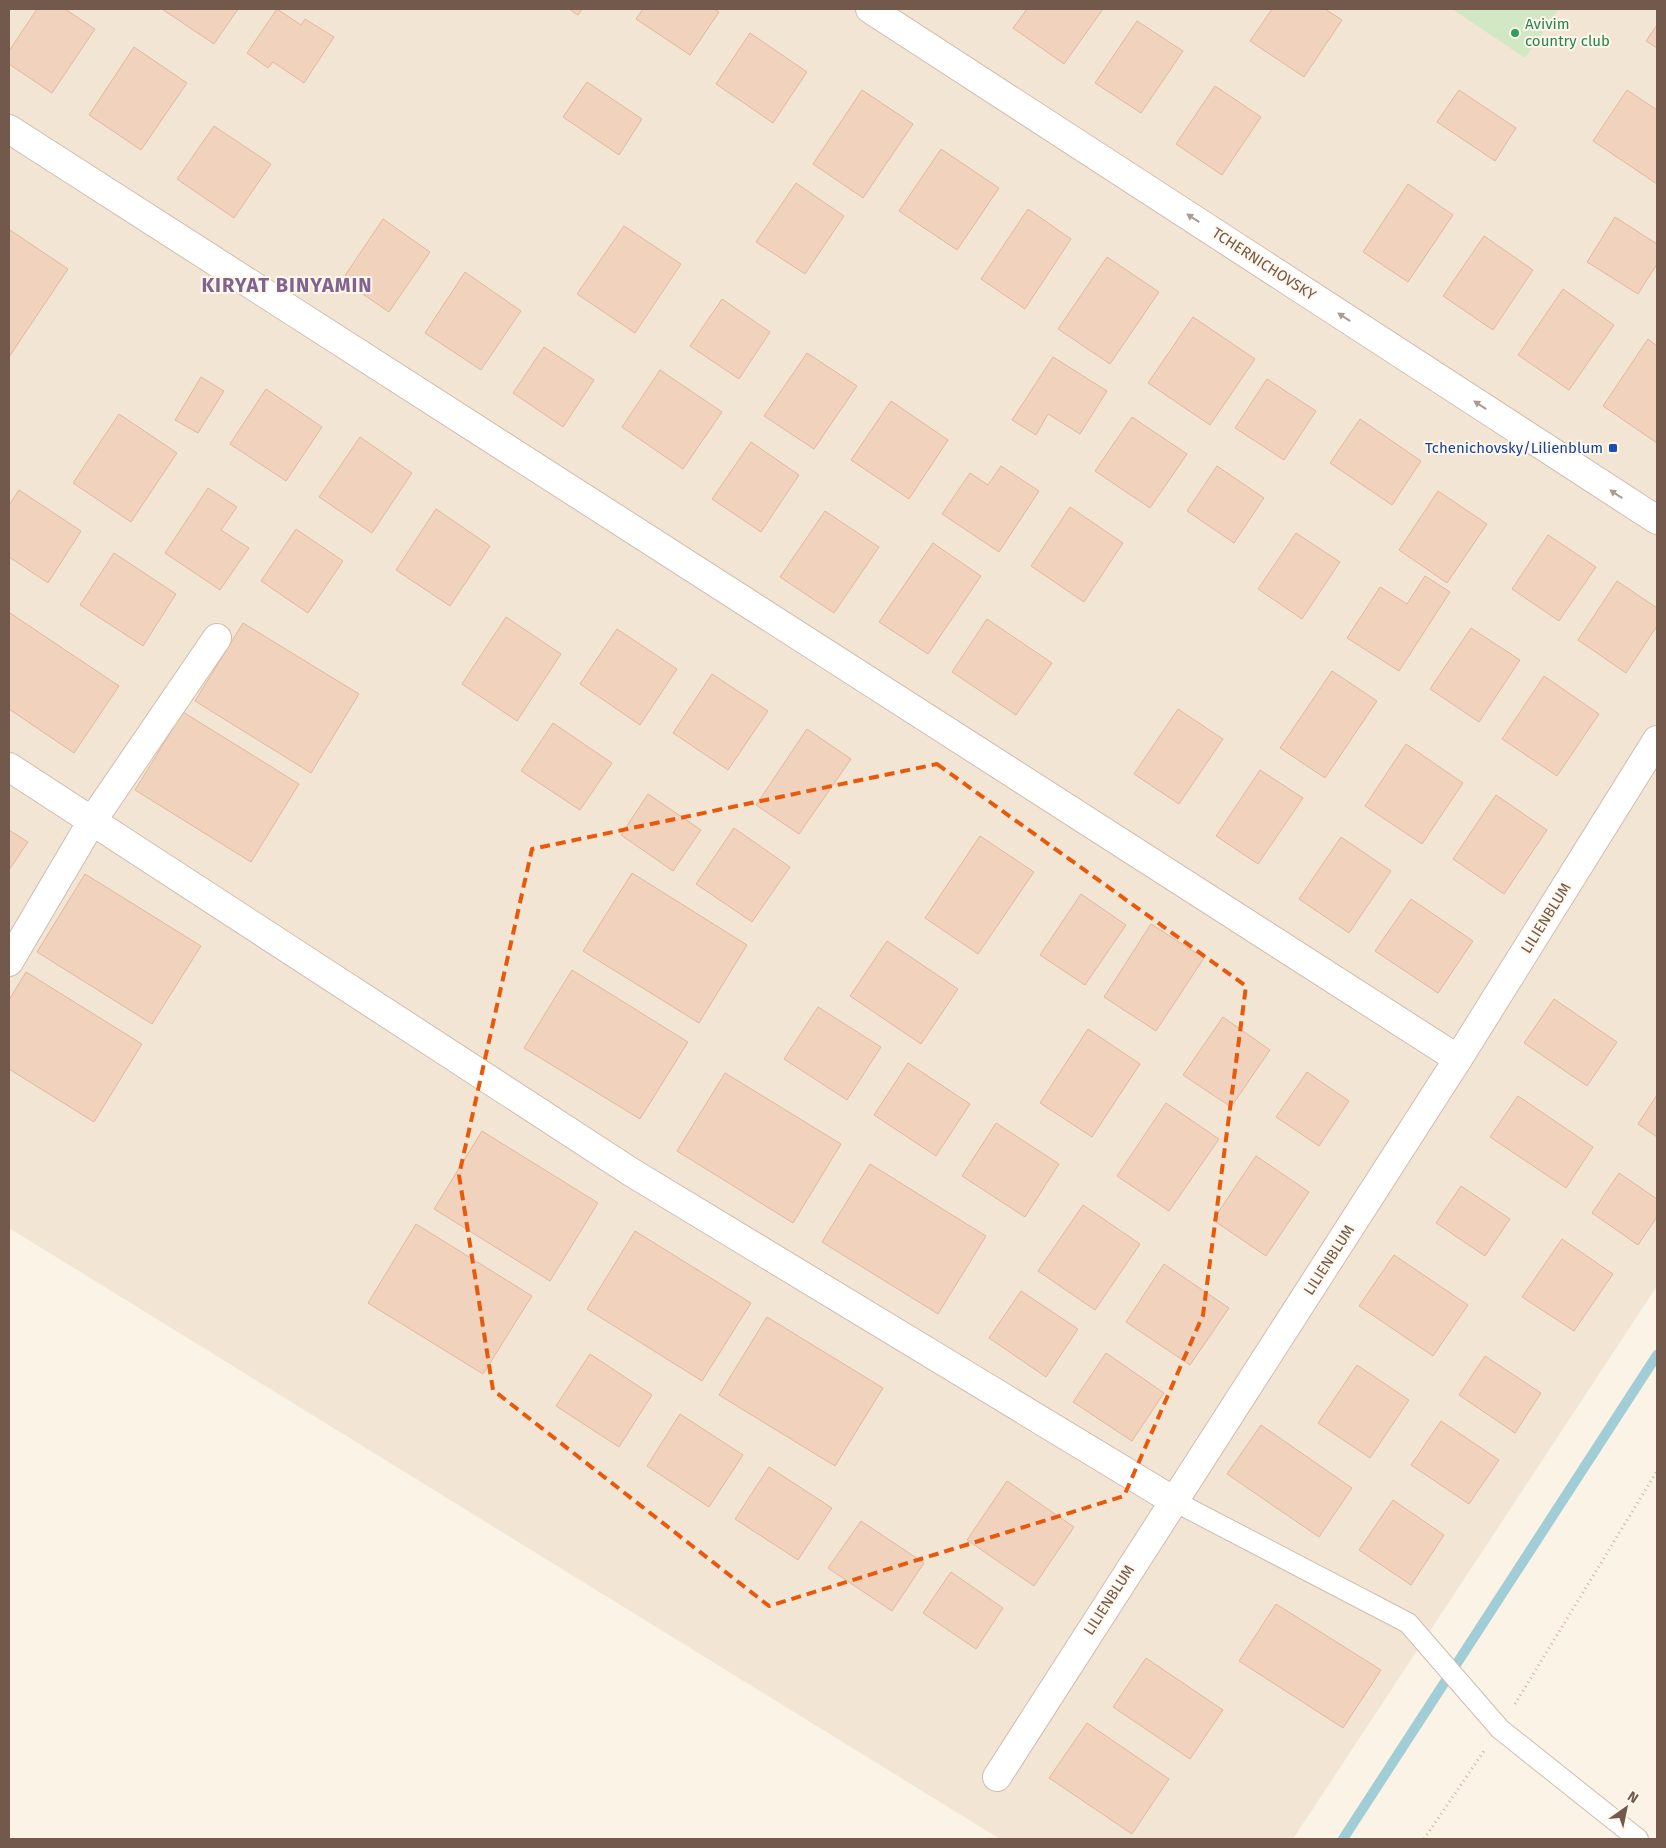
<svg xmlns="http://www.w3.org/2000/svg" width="1666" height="1848" viewBox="0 0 1666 1848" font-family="'Fira Sans',sans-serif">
  <rect width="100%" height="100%" fill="#fbf3e5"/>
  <polygon fill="#f3e5d3" points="9,9 1657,9 1657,1286 1293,1839 1000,1839 9,1228"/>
  <polygon fill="#d2e8c4" points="1452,9 1559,9 1525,58"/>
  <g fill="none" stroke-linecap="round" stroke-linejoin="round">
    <polyline stroke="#a0cdd6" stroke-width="10" points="1343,1839 1657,1355"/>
  </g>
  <g fill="#f0d2bd" stroke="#e2b89e">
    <polygon points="37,9 65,9 95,29 52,93 9,64 9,51"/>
    <polygon points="162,9 238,9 214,44"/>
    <polygon points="277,9 301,25 305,19 334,37 304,83 273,62 268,68 247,53"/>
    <polygon points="569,9 582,9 578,15"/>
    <polygon points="643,9 714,9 719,12 690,55 636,19"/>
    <polygon points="1027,9 1103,9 1064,64 1013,28"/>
    <polygon points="1272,9 1325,9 1342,20 1304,77 1250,41"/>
    <polygon points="1137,21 1183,51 1141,113 1095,83"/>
    <polygon points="1657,25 1657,48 1646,41"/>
    <polygon points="750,33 807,72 773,123 716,84"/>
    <polygon points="134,47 187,83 141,150 89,115"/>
    <polygon points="587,82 642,119 619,155 563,117"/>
    <polygon points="1215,86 1261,117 1222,175 1176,144"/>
    <polygon points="862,90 913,124 863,198 813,164"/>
    <polygon points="1459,90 1516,128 1495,161 1437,122"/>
    <polygon points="1627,90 1657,110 1657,184 1593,141"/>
    <polygon points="214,126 271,164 234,218 177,179"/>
    <polygon points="941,149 999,188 957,250 899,211"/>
    <polygon points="796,183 844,216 805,274 756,242"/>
    <polygon points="1408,184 1453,215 1408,282 1363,252"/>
    <polygon points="1028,209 1071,239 1025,309 981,279"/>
    <polygon points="1615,217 1657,244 1657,264 1638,294 1587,262"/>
    <polygon points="383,219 430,252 389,312 342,280"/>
    <polygon points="624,226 681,264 635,333 577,294"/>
    <polygon points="10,230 68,269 9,357 9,233"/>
    <polygon points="1484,236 1533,270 1493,330 1443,296"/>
    <polygon points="1107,257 1159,292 1110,364 1058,329"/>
    <polygon points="465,272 521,311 481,370 425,333"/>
    <polygon points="1563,289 1614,325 1569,390 1518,355"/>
    <polygon points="722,299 770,332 739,379 690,346"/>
    <polygon points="1193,317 1255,359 1210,425 1148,383"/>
    <polygon points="1648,339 1657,346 1657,443 1603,406"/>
    <polygon points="544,347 594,380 563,427 513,393"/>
    <polygon points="807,353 857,386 814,449 764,416"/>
    <polygon points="1053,357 1107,391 1080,434 1048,414 1036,435 1012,420"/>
    <polygon points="660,370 722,412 683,469 622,427"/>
    <polygon points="201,377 224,391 198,433 175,420"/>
    <polygon points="1267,379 1316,411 1284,460 1235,428"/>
    <polygon points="266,389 322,427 286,481 230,444"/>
    <polygon points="891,401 948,440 909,499 851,460"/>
    <polygon points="119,414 177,453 131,522 73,483"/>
    <polygon points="1132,417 1187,454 1150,508 1095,471"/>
    <polygon points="1360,419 1421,461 1392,505 1330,463"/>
    <polygon points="360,437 412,473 372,533 319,497"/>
    <polygon points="751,442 799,475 761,532 712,499"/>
    <polygon points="1001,466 1039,491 999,552 942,514 970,473 988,485"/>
    <polygon points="1217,466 1264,498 1234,543 1187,511"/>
    <polygon points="208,488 237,507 221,530 249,548 220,590 165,553"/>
    <polygon points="19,490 81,531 48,583 9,557 9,505"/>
    <polygon points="1438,491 1487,524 1447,583 1399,550"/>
    <polygon points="1070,507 1123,543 1084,602 1031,566"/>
    <polygon points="436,509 490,546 450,606 396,570"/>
    <polygon points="825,511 879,547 834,613 780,577"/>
    <polygon points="296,529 343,561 308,613 261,581"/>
    <polygon points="1296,533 1340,562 1302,619 1258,589"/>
    <polygon points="1548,535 1596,567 1559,621 1512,589"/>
    <polygon points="933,543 981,576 928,654 879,622"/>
    <polygon points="114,553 176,594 143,646 80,605"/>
    <polygon points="1425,576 1450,592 1399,671 1347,638 1380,587 1407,604"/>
    <polygon points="1617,581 1657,608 1657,626 1626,673 1578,640"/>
    <polygon points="10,613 119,686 74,753 9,709 9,615"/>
    <polygon points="506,617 561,654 517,721 462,684"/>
    <polygon points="987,619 1052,663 1016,715 952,672"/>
    <polygon points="243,623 359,694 311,773 195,701"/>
    <polygon points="1471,628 1520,660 1479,722 1430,689"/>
    <polygon points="617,629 677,669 640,725 580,684"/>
    <polygon points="1332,671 1377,701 1325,778 1280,748"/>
    <polygon points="712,674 768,711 728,770 673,733"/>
    <polygon points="1544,676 1599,714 1557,776 1502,739"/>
    <polygon points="1178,709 1223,739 1179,804 1134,774"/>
    <polygon points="183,712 299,784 251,862 135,790"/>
    <polygon points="553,723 612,763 580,810 521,771"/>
    <polygon points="807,729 851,759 799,834 756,805"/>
    <polygon points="1406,744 1463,783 1422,844 1365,806"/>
    <polygon points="1260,770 1303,798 1258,864 1216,836"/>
    <polygon points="648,794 701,830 673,871 621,835"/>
    <polygon points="1496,795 1547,830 1504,894 1453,859"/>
    <polygon points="734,828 790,867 752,922 696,884"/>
    <polygon points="9,830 28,842 9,870"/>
    <polygon points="980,836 1034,872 978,954 925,918"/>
    <polygon points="1341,837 1391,871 1349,933 1299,899"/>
    <polygon points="632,873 747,945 699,1023 583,951"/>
    <polygon points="85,874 201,946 152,1024 37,952"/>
    <polygon points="1081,894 1126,925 1085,985 1040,955"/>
    <polygon points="1411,899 1473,941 1438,993 1375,951"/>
    <polygon points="1151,924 1204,958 1156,1031 1104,997"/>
    <polygon points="887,941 958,989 921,1044 850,996"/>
    <polygon points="572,970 688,1042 640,1119 524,1048"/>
    <polygon points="26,972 142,1044 94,1122 9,1069 9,1000"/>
    <polygon points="1554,999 1617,1042 1587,1086 1524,1043"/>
    <polygon points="818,1007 881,1047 847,1100 784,1059"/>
    <polygon points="1223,1017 1270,1050 1231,1107 1183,1075"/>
    <polygon points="1088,1029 1140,1064 1092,1137 1040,1103"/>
    <polygon points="908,1063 970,1104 936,1156 874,1115"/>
    <polygon points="1307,1072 1349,1101 1319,1146 1276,1117"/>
    <polygon points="725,1073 841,1144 793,1223 677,1151"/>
    <polygon points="1657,1095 1657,1137 1638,1124"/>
    <polygon points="1518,1096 1593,1147 1566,1188 1490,1137"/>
    <polygon points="1166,1103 1219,1139 1169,1211 1117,1176"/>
    <polygon points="996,1123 1059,1164 1025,1217 962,1176"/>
    <polygon points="482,1131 598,1203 550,1281 434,1209"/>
    <polygon points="1256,1156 1309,1192 1266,1256 1213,1220"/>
    <polygon points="870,1164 986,1236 938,1314 822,1242"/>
    <polygon points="1619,1173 1657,1199 1657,1217 1638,1245 1592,1213"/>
    <polygon points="1461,1186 1510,1219 1485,1256 1436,1223"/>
    <polygon points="1083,1205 1140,1244 1095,1310 1038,1271"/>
    <polygon points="416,1224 532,1296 483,1374 368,1303"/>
    <polygon points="635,1231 751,1303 702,1381 587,1309"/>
    <polygon points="1562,1239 1613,1274 1574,1331 1522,1297"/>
    <polygon points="1394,1255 1468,1305 1433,1356 1359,1306"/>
    <polygon points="1164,1264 1229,1308 1190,1365 1126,1322"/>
    <polygon points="1021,1291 1078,1329 1046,1377 989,1338"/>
    <polygon points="767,1317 883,1388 835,1466 719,1395"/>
    <polygon points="1106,1353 1164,1393 1132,1441 1073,1402"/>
    <polygon points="590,1354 652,1395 619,1447 556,1406"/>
    <polygon points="1485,1356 1541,1393 1515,1433 1459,1395"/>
    <polygon points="1357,1365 1409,1400 1370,1458 1318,1423"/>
    <polygon points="680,1414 743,1455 709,1507 647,1466"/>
    <polygon points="1441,1421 1499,1460 1469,1504 1411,1465"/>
    <polygon points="1261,1425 1352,1488 1319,1537 1227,1474"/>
    <polygon points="769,1467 832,1508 798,1560 735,1519"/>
    <polygon points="1007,1481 1074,1527 1034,1586 967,1540"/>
    <polygon points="1393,1500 1444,1535 1411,1585 1359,1550"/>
    <polygon points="861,1521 924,1563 892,1611 828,1568"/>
    <polygon points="951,1572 1003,1608 976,1649 923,1613"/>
    <polygon points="1276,1604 1381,1670 1343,1728 1239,1661"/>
    <polygon points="1146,1658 1223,1710 1190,1759 1113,1707"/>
    <polygon points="1087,1723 1169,1779 1132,1834 1049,1778"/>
  </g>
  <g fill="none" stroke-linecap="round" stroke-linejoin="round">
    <defs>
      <polyline id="lane" points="1174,1501 1408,1623 1500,1729 1638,1839"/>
      <g id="street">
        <polyline points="9,129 1458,1059"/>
        <polyline points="9,767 631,1172 1174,1501"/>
        <polyline points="9,962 92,821 217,638"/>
        <polyline points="997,1777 1458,1059 1657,740"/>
      </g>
      <polyline id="secondary" points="870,9 1657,520"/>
    </defs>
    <use href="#lane" stroke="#cfbdae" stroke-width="22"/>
    <use href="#street" stroke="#cfbdae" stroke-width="30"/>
    <use href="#secondary" stroke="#d1bcac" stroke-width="30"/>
    <g stroke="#d5b5a0" stroke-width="3" stroke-dasharray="1 4" stroke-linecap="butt">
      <polyline points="1515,1704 1657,1471"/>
      <polyline points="1424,1839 1484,1751"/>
    </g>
    <use href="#lane" stroke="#fff" stroke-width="20"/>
    <use href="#street" stroke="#fff" stroke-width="28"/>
    <use href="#secondary" stroke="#fff" stroke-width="28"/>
  </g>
  <defs><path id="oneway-solid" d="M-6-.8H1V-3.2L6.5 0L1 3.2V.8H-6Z" transform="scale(1.25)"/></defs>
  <g fill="#ab9b93">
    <use href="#oneway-solid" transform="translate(1193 218) rotate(-147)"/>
    <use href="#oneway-solid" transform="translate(1344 317) rotate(-147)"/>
    <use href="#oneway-solid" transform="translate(1480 405) rotate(-147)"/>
    <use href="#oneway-solid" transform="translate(1616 494) rotate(-147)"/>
  </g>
  <path fill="none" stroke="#e8590c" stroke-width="4" stroke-dasharray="10 6" stroke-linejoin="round" d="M937,764L1246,986L1203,1315L1124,1496L769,1606L493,1390L459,1175L532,849Z"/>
  <circle fill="#2e9e5b" stroke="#fef7eb" stroke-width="2" cx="1515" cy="33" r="5"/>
  <rect fill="#1a4fb4" stroke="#fef7eb" stroke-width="2" x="1608" y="443" width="10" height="10" rx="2.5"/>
  <g text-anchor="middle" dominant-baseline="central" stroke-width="4" stroke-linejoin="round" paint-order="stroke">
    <g font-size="15" fill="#27864d" stroke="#fef7eb" text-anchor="start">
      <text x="1525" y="24">Avivim<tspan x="1525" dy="17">country club</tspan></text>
    </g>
    <g font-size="15" fill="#73594b" stroke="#fef7eb">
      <text transform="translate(1264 264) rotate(33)">TCHERNICHOVSKY</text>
      <text transform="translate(1546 918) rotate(-58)">LILIENBLUM</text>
      <text transform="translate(1329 1260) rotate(-57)">LILIENBLUM</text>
      <text transform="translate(1109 1600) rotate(-57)">LILIENBLUM</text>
    </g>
    <g font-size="15" fill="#164399" stroke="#fef7eb" text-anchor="end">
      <text x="1603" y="448">Tchenichovsky/Lilienblum</text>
    </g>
    <g font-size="20" font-weight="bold" letter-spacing="1" fill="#81638f" stroke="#fef7eb">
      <text x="287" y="285">KIRYAT BINYAMIN</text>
    </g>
  </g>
  <rect width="1666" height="1848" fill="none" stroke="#73594b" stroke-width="20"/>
  <g transform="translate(1626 1808) rotate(33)" stroke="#fef7eb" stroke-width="4" paint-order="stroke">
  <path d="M0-4L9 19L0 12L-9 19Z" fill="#73594b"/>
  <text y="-8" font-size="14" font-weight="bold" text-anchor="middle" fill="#73594b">N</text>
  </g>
</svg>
